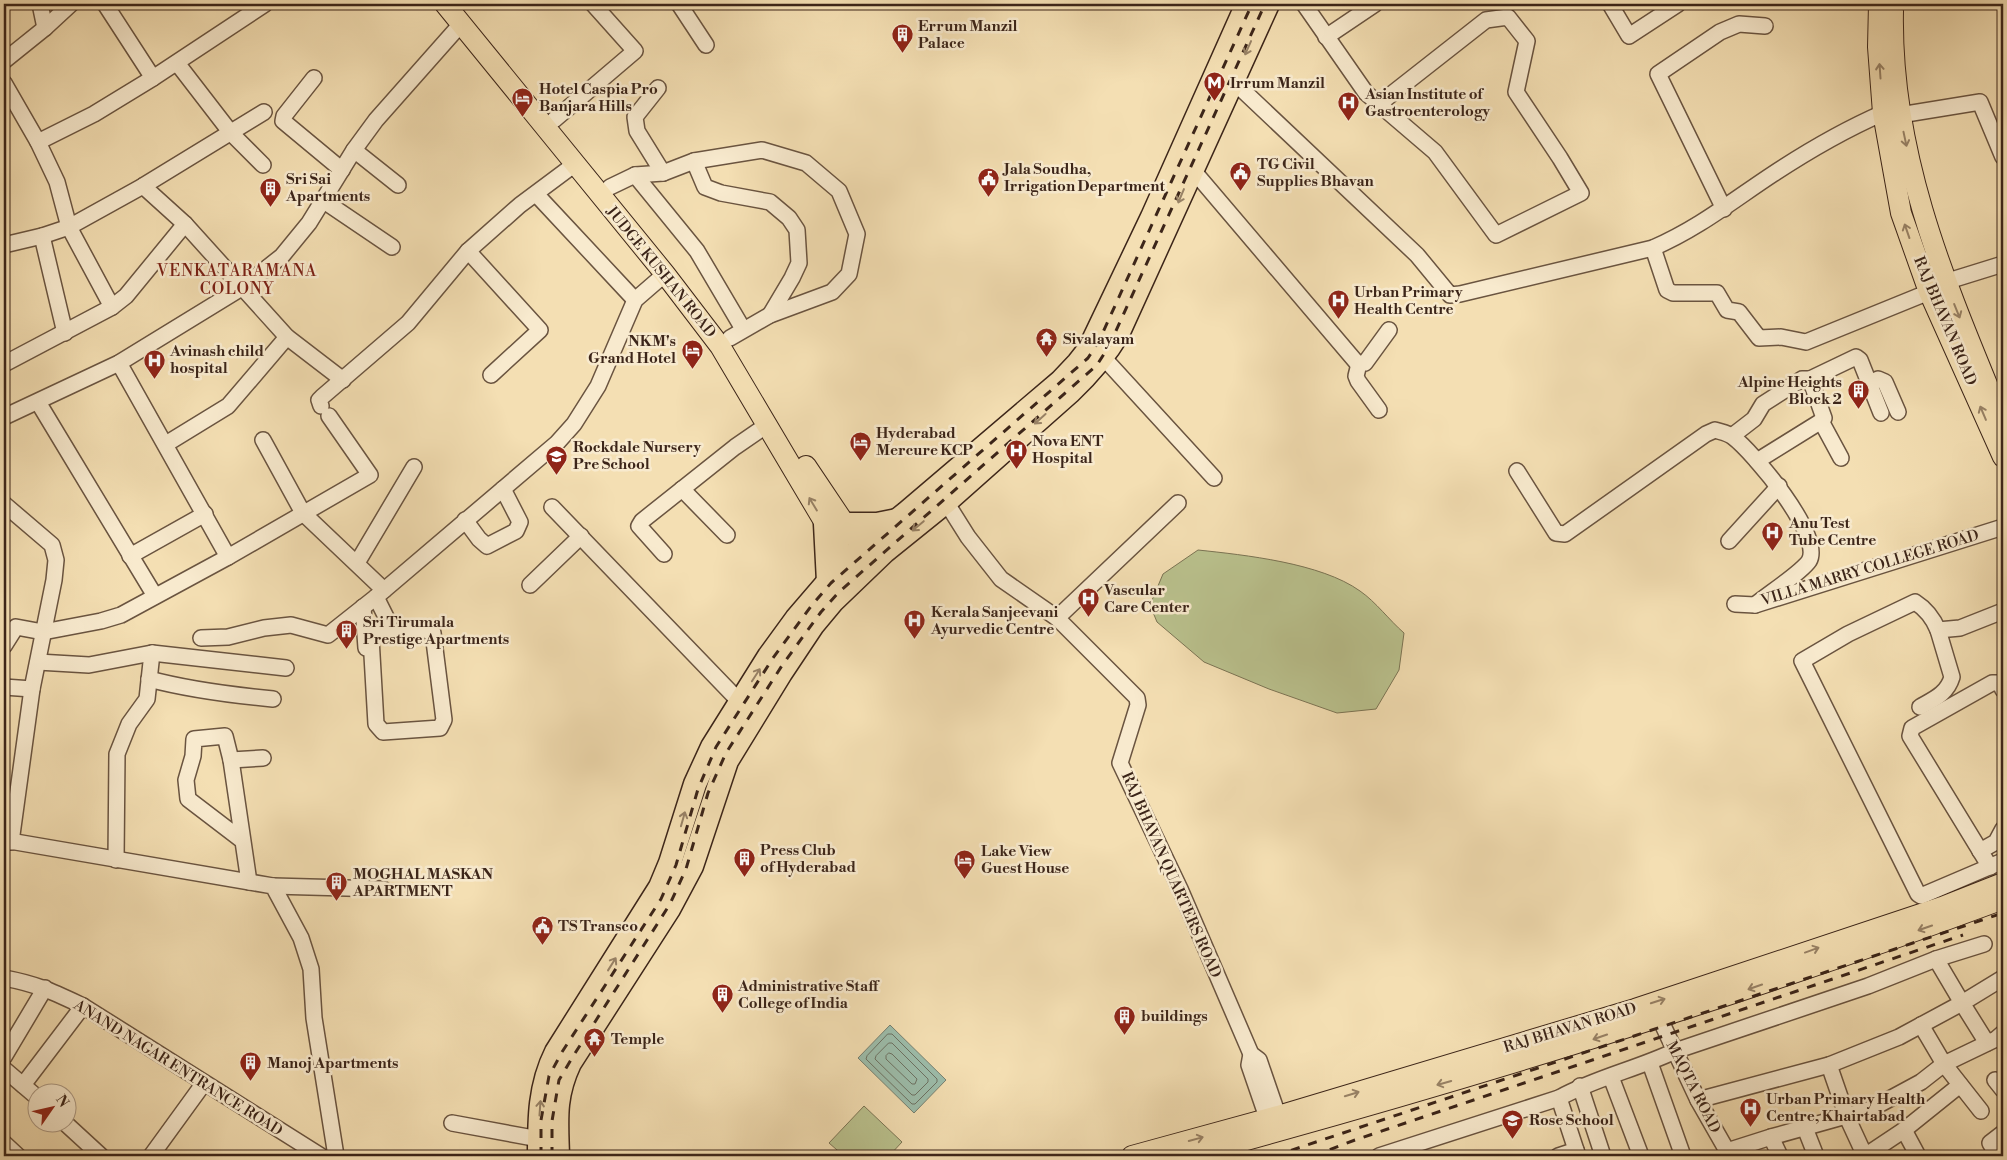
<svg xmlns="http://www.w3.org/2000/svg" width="2007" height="1160" viewBox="0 0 2007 1160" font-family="'Libre Bodoni',serif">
  <rect width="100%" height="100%" fill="#f4dfb3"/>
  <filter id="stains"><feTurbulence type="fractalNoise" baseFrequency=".004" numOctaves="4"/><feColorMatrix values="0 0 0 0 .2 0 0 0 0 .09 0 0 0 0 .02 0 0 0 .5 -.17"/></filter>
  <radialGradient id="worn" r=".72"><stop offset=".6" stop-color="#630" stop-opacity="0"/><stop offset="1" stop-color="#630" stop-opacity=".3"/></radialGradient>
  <g fill="#bac28e" stroke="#7b7454">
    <path d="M1198,550C1245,555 1321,563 1360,591C1376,602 1389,620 1404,633L1399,670L1376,709L1337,713L1269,689L1204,662L1157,622L1150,605L1163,574Z"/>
    <polygon points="864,1106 902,1142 889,1156 844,1156 829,1143"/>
  </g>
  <polygon fill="#9cbdab" stroke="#768071" points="890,1025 946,1080 914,1113 858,1058"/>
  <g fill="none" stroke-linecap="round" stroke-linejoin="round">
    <g stroke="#6c7162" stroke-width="1">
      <polygon points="888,1034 892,1034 937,1079 937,1082 915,1104 912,1104 866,1059 867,1056"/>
      <polygon points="889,1043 892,1043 928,1079 928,1082 915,1095 912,1095 875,1059 876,1056"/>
      <polygon points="889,1053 892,1054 917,1079 915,1084 912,1084 886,1059 886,1056"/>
    </g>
    <defs>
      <g id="minor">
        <polyline points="40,4 45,28"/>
        <polyline points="105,4 153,78"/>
        <polyline points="679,4 706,45"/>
        <polyline points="1304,4 1366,93 1435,152 1496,235 1581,193 1560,158 1516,92 1527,41 1508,17 1486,20 1379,104"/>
        <polyline points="1610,4 1629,36 1678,4"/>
        <polyline points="1326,37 1375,4"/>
        <polyline points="4,61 45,28 71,4"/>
        <polyline points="177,63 231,133 263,165"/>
        <polyline points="314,78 284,116 283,121 342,170"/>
        <path d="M1233,81L1417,255L1450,295L1460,294L1653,248C1699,228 1732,201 1773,174C1808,151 1844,130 1883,113"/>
        <polyline points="4,83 38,142 57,182 69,227 112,307"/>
        <polyline points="658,88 635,117 637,131 663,173"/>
        <polyline points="1900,115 1980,102 2003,157"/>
        <polyline points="554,120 635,51 593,4"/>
        <polyline points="38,142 94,114 153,78 265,4"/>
        <polyline points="354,150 398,185"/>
        <polyline points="694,161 705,187 721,193 770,202 789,218 797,230 799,263 792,278 770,315"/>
        <polyline points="1192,169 1357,363 1365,363 1389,330"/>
        <polyline points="635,175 697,251 743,329"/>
        <polyline points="143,186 185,224 287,337 343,380"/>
        <polyline points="610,187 635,175 663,173 694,161 762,150 806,163 839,191 857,234 849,274 832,292 770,315 730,338"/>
        <polyline points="536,194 635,300"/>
        <polyline points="324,201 392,247"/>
        <polyline points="1724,209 1658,74 1720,32 1739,24 1765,26"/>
        <polyline points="42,236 65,333"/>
        <polyline points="4,245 42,236 69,227 143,186 264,112"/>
        <polyline points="1653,248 1667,290 1673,293 1717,293 1727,310 1739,312 1759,338 1781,337 1806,342 1929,292"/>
        <polyline points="468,251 540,330 491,375"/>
        <polyline points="1945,282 2003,264"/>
        <polyline points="1103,357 1214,478"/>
        <polyline points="119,363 228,557"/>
        <polyline points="4,364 112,307 126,296 185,224"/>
        <polyline points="1359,364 1356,376 1358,381 1379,410"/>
        <polyline points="1869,383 1878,379 1885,382 1898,412"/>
        <polyline points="38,402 155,596"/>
        <polyline points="321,406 319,400 322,397 408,323 468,251 520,205 575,164"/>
        <polyline points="4,417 119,363 243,287 282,256 309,223 354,150 376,120 461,24"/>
        <polyline points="1821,421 1841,458"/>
        <polyline points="1732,436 1754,419 1763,404 1802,379 1810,379"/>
        <polyline points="263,440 303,513 384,590"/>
        <polyline points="166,444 228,406 287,337"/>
        <polyline points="1757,461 1823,420 1824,418 1810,379 1856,357 1860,360 1881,413"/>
        <path d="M1517,471L1556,533L1565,534L1706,434L1715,430C1721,432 1728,433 1733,437C1753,452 1824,536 1809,561C1802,572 1767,595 1755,605"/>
        <polyline points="682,489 727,535"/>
        <polyline points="946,502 968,537 1001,579 1057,618 1137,698 1138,705 1120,763 1180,889 1251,1054 1259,1060 1281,1124"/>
        <polyline points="4,504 52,545 56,560 54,580 32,689 11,842"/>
        <polyline points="552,507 739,701"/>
        <polyline points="465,520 479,539 487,546 516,531 520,522 503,489"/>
        <polyline points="1729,541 1779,486"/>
        <polyline points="664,554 639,526 642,521 735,447 767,425"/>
        <polyline points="130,556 205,514"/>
        <polyline points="357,563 414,467"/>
        <polyline points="530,585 581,536"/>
        <polyline points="376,597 388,621 391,633 426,630 433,633 444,720 440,728 383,732 376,724 371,638 376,635 391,633"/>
        <polyline points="1735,604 1755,605 2003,527"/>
        <polyline points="363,607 366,648"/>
        <path d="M2003,611L1960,628L1938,630C1933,618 1926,609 1915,602L1848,634L1802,661L1918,894L1921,896L2003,861"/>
        <polyline points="1057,618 1178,503"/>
        <polyline points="201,638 228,637 264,628 291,625 328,635 376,597 557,443 574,424 598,386 635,300 665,274"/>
        <polyline points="4,646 16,627 43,632 101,621 121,615 228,557 370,475 329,416"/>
        <polyline points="38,662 89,665 152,653 286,668"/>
        <path d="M149,679C190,690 231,695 273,699"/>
        <polyline points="4,687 32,689"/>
        <path d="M1920,707C1934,699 1947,694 1952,677L1938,630"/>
        <polyline points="231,760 263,758"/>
        <polyline points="4,840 273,886 301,938 311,969 314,1018 336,1156"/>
        <polyline points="243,841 188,799 186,780 193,756 194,739 225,736 231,760 249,882"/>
        <polyline points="1980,851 1996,842 2003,829"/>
        <polyline points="116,860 117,754 129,724 147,699 152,653"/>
        <polyline points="1990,867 1910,736 1912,728 1992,683 2000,683 2003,690"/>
        <polyline points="273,886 383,889"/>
        <path d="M4,978C37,984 53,992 83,1006L321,1156"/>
        <polyline points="1659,1017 1698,1100 1730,1156"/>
        <polyline points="1921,1025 1944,1064 1981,1111"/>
        <polyline points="1987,1043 1962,1003 2003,978"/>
        <polyline points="1251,1054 1249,1065 1271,1129"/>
        <polyline points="4,1057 45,988"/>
        <polyline points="1650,1063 1683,1156"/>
        <polyline points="1829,1065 1847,1117 1865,1156 1904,1130 1960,1085"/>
        <polyline points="4,1069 38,1098"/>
        <polyline points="1611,1077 1641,1156"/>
        <polyline points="1995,1080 2003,1090"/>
        <polyline points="23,1085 83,1006"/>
        <polyline points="1580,1086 1603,1156"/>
        <polyline points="1559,1098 1576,1150"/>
        <polyline points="1698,1100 1829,1065 1899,1037 1962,1003 1936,959"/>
        <polyline points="64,1122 101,1156"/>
        <polyline points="452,1123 539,1139"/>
        <polyline points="1805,1128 1816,1156"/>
        <polyline points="1904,1130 1918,1156"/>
        <polyline points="1771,1137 1780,1156"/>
        <polyline points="4,1143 18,1156"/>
        <polyline points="1727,1151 1771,1137 1871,1109 1921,1082 1944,1064 1996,1039 2003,1033"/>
        <polyline points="151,1156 204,1083"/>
        <path d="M1379,1156L1559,1098C1595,1078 1637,1069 1675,1051L1868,986L1936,959L1984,944"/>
        <polyline points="1558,1156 1576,1150 1578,1156"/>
        <polyline points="1998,1156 1990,1143 2003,1133"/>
      </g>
      <g id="major">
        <polyline points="445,4 665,274 720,346 838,545 845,562"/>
        <polyline points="1879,4 1878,47 1883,113 1901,213 1929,292 2003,457"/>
        <path d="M1893,11C1890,159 1948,289 2003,423"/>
        <polyline points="806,466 853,536 867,544"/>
        <polyline points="1132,1156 1278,1116 1635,1009 1942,907 2003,883"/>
        <path d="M1188,1156C1463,1081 1736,998 2003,899"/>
      </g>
      <g id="highway">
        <polyline points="825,524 828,582"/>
        <polyline points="844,524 877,524 897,520"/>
        <path d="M539,1156C539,1119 539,1086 556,1052L660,887L670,863L695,784L712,747L769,656L796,619L845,562L906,513L1061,381L1078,363L1089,349L1152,217L1247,4"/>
        <path d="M558,1156C557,1120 554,1097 570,1063L669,909L692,866L727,761L781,673L813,625L833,601L884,552L946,502L1070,392C1089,374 1105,356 1118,334L1268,4"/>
      </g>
    </defs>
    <use href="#minor" stroke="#6a5440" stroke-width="18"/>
    <use href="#major" stroke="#3c2519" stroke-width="22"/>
    <use href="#highway" stroke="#3c2519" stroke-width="25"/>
    <use href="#minor" stroke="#f8eace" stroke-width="15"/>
    <use href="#major" stroke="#f4dfb3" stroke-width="20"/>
    <use href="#highway" stroke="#f4dfb3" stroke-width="22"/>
    <g stroke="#3c2519" stroke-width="3" stroke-dasharray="9 9" stroke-linecap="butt">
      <polyline points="541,1156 541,1120 549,1076 562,1052 661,899 676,865 698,789 716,747 773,658 812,605 831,583 1088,358 1099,341 1252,4"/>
      <polyline points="552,1156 552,1121 559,1080 572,1058 670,904 686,869 708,793 726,753 783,664 821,612 839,592 1097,365 1109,346 1265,4"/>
      <polyline points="1274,1156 2003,913"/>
      <polyline points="1313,1156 1355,1140 1963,935"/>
    </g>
  </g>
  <defs><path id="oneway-shaft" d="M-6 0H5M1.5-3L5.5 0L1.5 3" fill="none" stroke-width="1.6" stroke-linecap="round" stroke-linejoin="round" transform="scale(1.25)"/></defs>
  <g stroke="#988266">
    <use href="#oneway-shaft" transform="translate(1248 48) rotate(114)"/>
    <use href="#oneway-shaft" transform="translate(1880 71) rotate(-94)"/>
    <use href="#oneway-shaft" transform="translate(1905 139) rotate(78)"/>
    <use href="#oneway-shaft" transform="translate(1181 196) rotate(113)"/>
    <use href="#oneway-shaft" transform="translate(1907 231) rotate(-109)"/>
    <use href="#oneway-shaft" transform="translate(1957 311) rotate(68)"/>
    <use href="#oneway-shaft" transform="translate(1983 413) rotate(-113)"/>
    <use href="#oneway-shaft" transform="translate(1040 419) rotate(138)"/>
    <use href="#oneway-shaft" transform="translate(813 504) rotate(-121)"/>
    <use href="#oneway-shaft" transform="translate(918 526) rotate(140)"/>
    <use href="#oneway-shaft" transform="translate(756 675) rotate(-57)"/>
    <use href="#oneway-shaft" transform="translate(683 819) rotate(-74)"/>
    <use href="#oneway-shaft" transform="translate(1925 928) rotate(161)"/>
    <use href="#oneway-shaft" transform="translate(1812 950) rotate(-20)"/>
    <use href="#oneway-shaft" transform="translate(612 964) rotate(-58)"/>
    <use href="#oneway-shaft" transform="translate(1755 987) rotate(161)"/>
    <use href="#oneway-shaft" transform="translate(1658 1001) rotate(-18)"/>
    <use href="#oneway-shaft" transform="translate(1600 1037) rotate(161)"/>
    <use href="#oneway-shaft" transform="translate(1444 1083) rotate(164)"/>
    <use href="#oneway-shaft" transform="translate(1352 1094) rotate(-17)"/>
    <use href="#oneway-shaft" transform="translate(540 1108) rotate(-86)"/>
    <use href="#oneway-shaft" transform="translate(1196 1139) rotate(-15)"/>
  </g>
  <defs>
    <symbol id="building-pin" viewBox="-11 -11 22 30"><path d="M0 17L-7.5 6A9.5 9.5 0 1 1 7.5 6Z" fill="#8f2418" stroke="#f8eace"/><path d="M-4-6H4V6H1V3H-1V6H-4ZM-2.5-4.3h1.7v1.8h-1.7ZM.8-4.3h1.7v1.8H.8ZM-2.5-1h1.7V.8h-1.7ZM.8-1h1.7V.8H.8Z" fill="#fff"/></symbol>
    <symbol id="metro-pin" viewBox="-11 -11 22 30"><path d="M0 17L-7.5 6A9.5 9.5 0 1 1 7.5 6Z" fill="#8f2418" stroke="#f8eace"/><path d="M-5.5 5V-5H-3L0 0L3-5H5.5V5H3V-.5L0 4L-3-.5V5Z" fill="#fff"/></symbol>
    <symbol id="hotel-pin" viewBox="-11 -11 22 30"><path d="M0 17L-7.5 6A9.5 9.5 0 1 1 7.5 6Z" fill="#8f2418" stroke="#f8eace"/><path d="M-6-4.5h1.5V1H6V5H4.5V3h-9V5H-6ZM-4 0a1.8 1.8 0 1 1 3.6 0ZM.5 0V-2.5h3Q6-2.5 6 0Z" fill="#fff"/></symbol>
    <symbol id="hospital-pin" viewBox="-11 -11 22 30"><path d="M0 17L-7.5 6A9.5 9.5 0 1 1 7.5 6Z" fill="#8f2418" stroke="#f8eace"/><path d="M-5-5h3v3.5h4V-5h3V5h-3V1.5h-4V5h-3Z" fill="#fff"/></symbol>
    <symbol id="civic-pin" viewBox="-11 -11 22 30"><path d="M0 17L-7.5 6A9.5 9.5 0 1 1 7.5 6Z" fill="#8f2418" stroke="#f8eace"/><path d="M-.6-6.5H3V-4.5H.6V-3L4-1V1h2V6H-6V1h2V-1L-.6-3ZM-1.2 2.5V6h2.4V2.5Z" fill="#fff"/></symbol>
    <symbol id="temple-pin" viewBox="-11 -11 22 30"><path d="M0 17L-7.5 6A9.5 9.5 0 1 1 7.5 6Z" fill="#8f2418" stroke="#f8eace"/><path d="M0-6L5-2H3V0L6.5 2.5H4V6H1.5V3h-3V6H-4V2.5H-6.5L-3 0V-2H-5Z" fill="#fff"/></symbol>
    <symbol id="university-pin" viewBox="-11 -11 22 30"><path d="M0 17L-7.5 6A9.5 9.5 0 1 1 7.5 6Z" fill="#8f2418" stroke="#f8eace"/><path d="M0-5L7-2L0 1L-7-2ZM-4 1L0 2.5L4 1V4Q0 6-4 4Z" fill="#fff"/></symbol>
  </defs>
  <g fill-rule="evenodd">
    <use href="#building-pin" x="890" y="22" width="25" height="34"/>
    <use href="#metro-pin" x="1202" y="70" width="25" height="34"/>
    <use href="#hotel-pin" x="510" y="86" width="25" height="34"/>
    <use href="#hospital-pin" x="1336" y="90" width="25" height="34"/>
    <use href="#civic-pin" x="1228" y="160" width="25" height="34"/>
    <use href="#civic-pin" x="976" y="166" width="25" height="34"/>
    <use href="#building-pin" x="258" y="176" width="25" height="34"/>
    <use href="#hospital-pin" x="1326" y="288" width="25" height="34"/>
    <use href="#temple-pin" x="1034" y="326" width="25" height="34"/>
    <use href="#hotel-pin" x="680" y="338" width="25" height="34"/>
    <use href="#hospital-pin" x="142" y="348" width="25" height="34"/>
    <use href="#building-pin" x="1846" y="378" width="25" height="34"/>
    <use href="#hotel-pin" x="848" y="430" width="25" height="34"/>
    <use href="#hospital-pin" x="1004" y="438" width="25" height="34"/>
    <use href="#university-pin" x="544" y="444" width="25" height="34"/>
    <use href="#hospital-pin" x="1760" y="520" width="25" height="34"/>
    <use href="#hospital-pin" x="1076" y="586" width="25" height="34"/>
    <use href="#hospital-pin" x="902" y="608" width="25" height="34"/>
    <use href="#building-pin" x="334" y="618" width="25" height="34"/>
    <use href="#building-pin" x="732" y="846" width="25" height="34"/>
    <use href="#hotel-pin" x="952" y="848" width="25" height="34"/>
    <use href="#building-pin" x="324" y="870" width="25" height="34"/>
    <use href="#civic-pin" x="530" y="914" width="25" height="34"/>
    <use href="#building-pin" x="710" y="982" width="25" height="34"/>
    <use href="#building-pin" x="1112" y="1004" width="25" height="34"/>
    <use href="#temple-pin" x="582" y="1026" width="25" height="34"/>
    <use href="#building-pin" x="238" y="1050" width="25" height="34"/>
    <use href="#hospital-pin" x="1738" y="1096" width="25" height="34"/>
    <use href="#university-pin" x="1500" y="1108" width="25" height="34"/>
  </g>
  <g text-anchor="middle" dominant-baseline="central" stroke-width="5" stroke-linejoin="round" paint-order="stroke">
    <g font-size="15" font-weight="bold" fill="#3c2519" stroke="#f8eace" text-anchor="start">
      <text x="918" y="26">Errum Manzil<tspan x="918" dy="17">Palace</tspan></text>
      <text x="1230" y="83">Irrum Manzil</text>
      <text x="539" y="89">Hotel Caspia Pro<tspan x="539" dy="17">Banjara Hills</tspan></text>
      <text x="1365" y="94">Asian Institute of<tspan x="1365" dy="17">Gastroenterology</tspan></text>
      <text x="1257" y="164">TG Civil<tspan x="1257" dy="17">Supplies Bhavan</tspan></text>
      <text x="1004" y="169">Jala Soudha,<tspan x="1004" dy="17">Irrigation Department</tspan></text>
      <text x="286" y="179">Sri Sai<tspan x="286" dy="17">Apartments</tspan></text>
      <text x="1354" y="292">Urban Primary<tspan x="1354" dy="17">Health Centre</tspan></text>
      <text x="1063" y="339">Sivalayam</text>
      <text x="676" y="341" text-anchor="end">NKM's<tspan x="676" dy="17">Grand Hotel</tspan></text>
      <text x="170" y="351">Avinash child<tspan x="170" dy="17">hospital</tspan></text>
      <text x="1842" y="382" text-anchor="end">Alpine Heights<tspan x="1842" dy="17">Block 2</tspan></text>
      <text x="876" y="433">Hyderabad<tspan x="876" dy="17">Mercure KCP</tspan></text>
      <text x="1032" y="441">Nova ENT<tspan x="1032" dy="17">Hospital</tspan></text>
      <text x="573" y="447">Rockdale Nursery<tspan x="573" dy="17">Pre School</tspan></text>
      <text x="1789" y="523">Anu Test<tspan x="1789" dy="17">Tube Centre</tspan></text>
      <text x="1104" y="590">Vascular<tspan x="1104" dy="17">Care Center</tspan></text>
      <text x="931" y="612">Kerala Sanjeevani<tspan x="931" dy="17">Ayurvedic Centre</tspan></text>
      <text x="363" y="622">Sri Tirumala<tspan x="363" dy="17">Prestige Apartments</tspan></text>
      <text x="760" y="850">Press Club<tspan x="760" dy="17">of Hyderabad</tspan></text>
      <text x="981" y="851">Lake View<tspan x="981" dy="17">Guest House</tspan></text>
      <text x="353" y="874">MOGHAL MASKAN<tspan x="353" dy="17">APARTMENT</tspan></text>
      <text x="558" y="926">TS Transco</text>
      <text x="738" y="986">Administrative Staff<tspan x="738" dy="17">College of India</tspan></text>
      <text x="1141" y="1016">buildings</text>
      <text x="611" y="1039">Temple</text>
      <text x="267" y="1063">Manoj Apartments</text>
      <text x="1766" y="1099">Urban Primary Health<tspan x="1766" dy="17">Centre, Khairtabad</tspan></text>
      <text x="1529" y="1120">Rose School</text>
    </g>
    <g font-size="15" fill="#3c2519" stroke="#f8eace">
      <text transform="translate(661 272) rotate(51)">JUDGE KUSHAN ROAD</text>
      <text transform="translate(1945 321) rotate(67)">RAJ BHAVAN ROAD</text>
      <text transform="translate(1870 568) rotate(-17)">VILLA MARRY COLLEGE ROAD</text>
      <text transform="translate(1171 875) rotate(66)">RAJ BHAVAN QUARTERS ROAD</text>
      <text transform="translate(1570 1028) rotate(-17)">RAJ BHAVAN ROAD</text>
      <text transform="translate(178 1068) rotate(32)">ANAND NAGAR ENTRANCE ROAD</text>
      <text transform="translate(1693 1087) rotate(63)">MAQTA ROAD</text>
    </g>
    <g font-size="16" letter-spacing="1" fill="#7a1f14" stroke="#f8eace">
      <text x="237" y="271">VENKATARAMANA<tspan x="237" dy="18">COLONY</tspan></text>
    </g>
  </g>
  <rect width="2007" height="1160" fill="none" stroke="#f4dfb3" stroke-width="20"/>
  <rect x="5" y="5" width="1997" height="1150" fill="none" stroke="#3c2519" stroke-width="2.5"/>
  <rect x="10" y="10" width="1987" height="1140" fill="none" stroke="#3c2519"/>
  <g transform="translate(52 1108) rotate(56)"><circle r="24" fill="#f8eace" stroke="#ad9b86"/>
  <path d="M0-4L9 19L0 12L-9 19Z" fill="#8f2418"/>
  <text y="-8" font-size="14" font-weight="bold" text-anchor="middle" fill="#3c2519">N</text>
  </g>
  <rect width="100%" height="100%" filter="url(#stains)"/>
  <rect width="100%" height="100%" fill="url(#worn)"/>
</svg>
